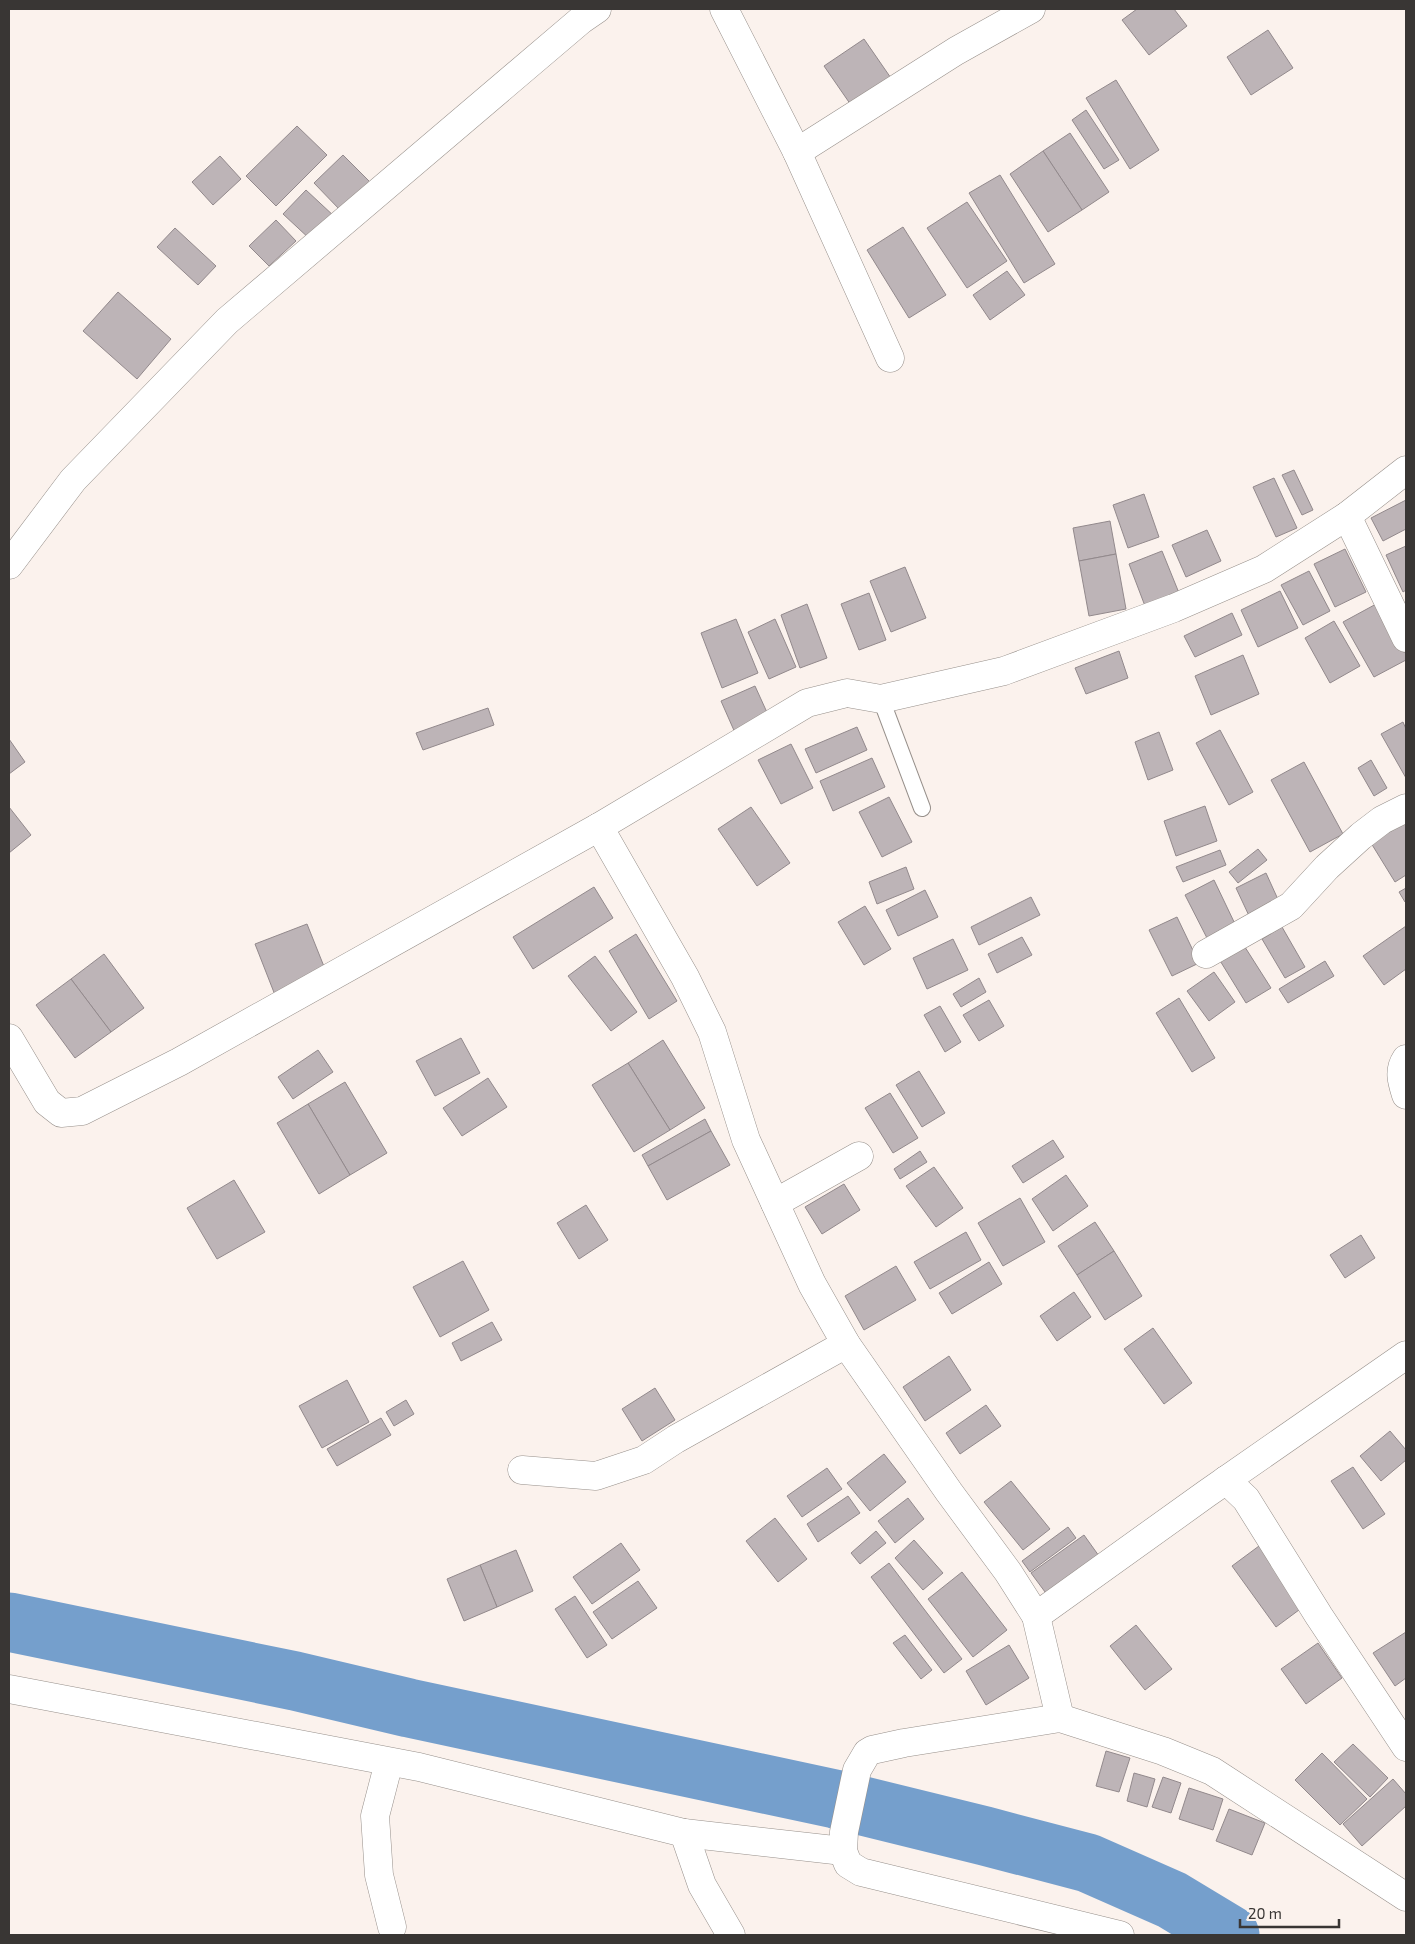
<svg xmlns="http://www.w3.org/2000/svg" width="1415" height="1944" viewBox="0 0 1415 1944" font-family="'Exo 2',sans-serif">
  <rect width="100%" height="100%" fill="#fbf2ed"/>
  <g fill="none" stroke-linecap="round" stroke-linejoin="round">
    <polyline stroke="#759fcc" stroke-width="59" points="9,1622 295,1681 409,1708 835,1799 985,1836 1088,1863 1172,1900 1230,1935"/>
  </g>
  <g fill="#bdb4b7" stroke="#92898c">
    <polygon points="1137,9 1174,9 1187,26 1149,55 1122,20"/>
    <polygon points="1268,30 1293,68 1251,95 1227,57"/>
    <polygon points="864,39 893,81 853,108 824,66"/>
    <polygon points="1116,80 1159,150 1130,169 1086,98"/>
    <polygon points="1086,110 1119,160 1104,169 1072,120"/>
    <polygon points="297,126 327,155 276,206 246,176"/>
    <polygon points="1070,133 1109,192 1082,210 1043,151"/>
    <polygon points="1043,151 1082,210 1048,232 1010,174"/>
    <polygon points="343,155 370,182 341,211 314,183"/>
    <polygon points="220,156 241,179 213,205 192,182"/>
    <polygon points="1000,175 1055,264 1024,283 969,193"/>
    <polygon points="306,190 335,217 312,241 283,214"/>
    <polygon points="967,202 1007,261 967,288 927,228"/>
    <polygon points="276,220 296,241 269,266 249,246"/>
    <polygon points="903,227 946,295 909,318 867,250"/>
    <polygon points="175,228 216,266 198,285 157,247"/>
    <polygon points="1007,271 1025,295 990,320 973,295"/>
    <polygon points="118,292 171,339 137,379 83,331"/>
    <polygon points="1294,470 1313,510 1302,515 1282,475"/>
    <polygon points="1274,478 1297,528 1276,537 1253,487"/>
    <polygon points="1144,494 1159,537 1128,548 1113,505"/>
    <polygon points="1406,500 1406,529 1383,541 1371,518"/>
    <polygon points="1110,521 1116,554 1079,561 1073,528"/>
    <polygon points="1207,530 1221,561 1186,577 1172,545"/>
    <polygon points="1406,546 1406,590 1403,592 1386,555"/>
    <polygon points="1345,549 1366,592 1335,607 1314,564"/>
    <polygon points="1162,551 1179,593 1145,606 1129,564"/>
    <polygon points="1116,554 1126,609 1089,616 1079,561"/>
    <polygon points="905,567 926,618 891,632 870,581"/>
    <polygon points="1309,571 1330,611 1303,625 1281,585"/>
    <polygon points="1280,591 1298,628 1258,647 1241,610"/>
    <polygon points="869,593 886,640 859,650 841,604"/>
    <polygon points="1378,603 1406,654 1406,660 1374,677 1343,622"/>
    <polygon points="807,604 827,658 800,668 781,615"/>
    <polygon points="1232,613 1242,635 1195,657 1184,636"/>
    <polygon points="736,619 758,673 722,688 701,633"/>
    <polygon points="775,619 796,667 769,679 748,632"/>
    <polygon points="1334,621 1360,666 1330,683 1305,638"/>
    <polygon points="1119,651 1128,678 1086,694 1075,668"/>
    <polygon points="1243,655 1259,694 1211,715 1195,676"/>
    <polygon points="755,686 770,719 736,735 721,701"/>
    <polygon points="488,708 494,725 423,750 416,733"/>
    <polygon points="1403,722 1406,729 1406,778 1381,734"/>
    <polygon points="857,727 867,750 816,773 805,749"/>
    <polygon points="1220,730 1253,792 1229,805 1196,743"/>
    <polygon points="1159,732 1173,770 1148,780 1135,742"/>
    <polygon points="9,739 25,762 9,774"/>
    <polygon points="791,744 813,788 781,804 758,760"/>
    <polygon points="872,758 885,787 833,811 820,781"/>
    <polygon points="1371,760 1387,788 1374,796 1358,768"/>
    <polygon points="1304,762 1343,834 1310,852 1271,780"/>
    <polygon points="889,797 912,842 882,857 859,812"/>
    <polygon points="1205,806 1217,841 1176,856 1164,821"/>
    <polygon points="9,807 31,835 9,853"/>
    <polygon points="751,807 790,863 757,886 718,829"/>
    <polygon points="1406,822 1406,875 1395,882 1371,843"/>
    <polygon points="1258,849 1267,860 1238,883 1229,872"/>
    <polygon points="1220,850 1226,865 1183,882 1176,867"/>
    <polygon points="906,867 914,889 877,904 869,882"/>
    <polygon points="1266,873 1281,906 1251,920 1236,888"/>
    <polygon points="1214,880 1236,926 1208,940 1185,895"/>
    <polygon points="594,887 613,918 533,969 513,937"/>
    <polygon points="1406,888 1406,901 1405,902 1399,892"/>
    <polygon points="925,890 938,917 898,936 886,910"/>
    <polygon points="1031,897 1040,915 979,945 971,927"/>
    <polygon points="865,906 891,949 864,965 838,922"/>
    <polygon points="1177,917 1199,963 1172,976 1149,930"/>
    <polygon points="307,924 327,974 275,995 255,944"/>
    <polygon points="1406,926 1406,969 1384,985 1363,956"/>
    <polygon points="1282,927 1305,967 1285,978 1262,939"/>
    <polygon points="636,934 677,1001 649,1019 609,951"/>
    <polygon points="1022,937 1032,955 997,973 988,954"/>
    <polygon points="953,939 968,970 927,989 913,958"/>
    <polygon points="1243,944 1271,988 1246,1003 1219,959"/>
    <polygon points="104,954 144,1008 111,1032 71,979"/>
    <polygon points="595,956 637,1012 611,1031 568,976"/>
    <polygon points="1325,961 1334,976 1288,1003 1279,989"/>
    <polygon points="1214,972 1235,1002 1209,1021 1187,991"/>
    <polygon points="979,978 986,992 961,1007 953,994"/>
    <polygon points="71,979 111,1032 75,1058 36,1005"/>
    <polygon points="1179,998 1215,1058 1192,1072 1156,1013"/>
    <polygon points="989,1000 1004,1026 979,1041 963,1015"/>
    <polygon points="940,1006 961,1042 945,1052 924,1015"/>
    <polygon points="461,1038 480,1073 435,1096 416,1061"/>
    <polygon points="663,1040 705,1108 670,1130 628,1063"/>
    <polygon points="318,1050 333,1072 293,1099 278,1077"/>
    <polygon points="628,1063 670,1130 634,1152 592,1085"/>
    <polygon points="919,1071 945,1113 922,1127 896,1085"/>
    <polygon points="488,1078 507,1107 462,1136 443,1108"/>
    <polygon points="345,1082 387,1153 350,1175 308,1104"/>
    <polygon points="890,1093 918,1138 893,1153 865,1108"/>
    <polygon points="308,1104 350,1175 319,1194 277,1123"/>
    <polygon points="705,1119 711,1131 648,1166 642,1155"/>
    <polygon points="711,1131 730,1165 667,1200 648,1166"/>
    <polygon points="1053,1140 1064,1157 1023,1183 1012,1166"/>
    <polygon points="920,1151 927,1162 900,1179 894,1169"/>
    <polygon points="934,1167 963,1208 936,1227 906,1186"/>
    <polygon points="1066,1175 1088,1206 1053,1231 1032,1199"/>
    <polygon points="234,1180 265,1232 217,1259 187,1208"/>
    <polygon points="844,1184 860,1210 822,1234 805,1207"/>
    <polygon points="1020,1198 1045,1242 1003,1266 978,1223"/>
    <polygon points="586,1205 608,1240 579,1259 557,1223"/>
    <polygon points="1095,1222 1114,1251 1077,1275 1058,1246"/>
    <polygon points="966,1232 981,1260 930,1289 914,1262"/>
    <polygon points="1361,1235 1375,1258 1345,1278 1330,1255"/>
    <polygon points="1114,1251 1142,1296 1105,1320 1077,1275"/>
    <polygon points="463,1261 489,1310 440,1337 413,1287"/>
    <polygon points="989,1262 1002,1284 952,1314 939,1293"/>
    <polygon points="896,1266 916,1300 864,1330 845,1296"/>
    <polygon points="1074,1292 1091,1317 1057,1341 1040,1316"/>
    <polygon points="492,1322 502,1340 461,1361 452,1343"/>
    <polygon points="1153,1328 1192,1383 1164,1404 1124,1349"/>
    <polygon points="949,1356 971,1390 925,1421 903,1387"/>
    <polygon points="347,1380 369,1422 322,1448 299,1406"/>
    <polygon points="655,1388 675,1420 642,1441 622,1409"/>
    <polygon points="406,1400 414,1414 394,1426 386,1412"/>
    <polygon points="986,1405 1001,1426 960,1454 946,1433"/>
    <polygon points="381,1418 391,1435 337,1466 327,1449"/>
    <polygon points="1390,1431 1406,1450 1406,1460 1381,1481 1360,1456"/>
    <polygon points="884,1454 906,1482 870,1511 847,1483"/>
    <polygon points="1353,1467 1385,1514 1363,1529 1331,1481"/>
    <polygon points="827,1468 842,1489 802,1517 787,1496"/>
    <polygon points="1011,1481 1050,1529 1023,1550 984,1502"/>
    <polygon points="848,1496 860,1513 818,1542 807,1524"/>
    <polygon points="908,1498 924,1519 895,1543 878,1521"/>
    <polygon points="775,1518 807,1559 778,1582 746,1541"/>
    <polygon points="1068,1527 1076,1538 1030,1572 1022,1561"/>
    <polygon points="876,1531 886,1543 860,1564 851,1553"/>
    <polygon points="1084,1535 1104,1563 1051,1600 1031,1573"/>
    <polygon points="914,1540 943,1573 923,1590 895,1558"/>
    <polygon points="621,1543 640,1570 592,1604 573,1577"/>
    <polygon points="1259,1546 1303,1607 1276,1627 1232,1566"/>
    <polygon points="516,1550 533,1591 497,1607 480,1565"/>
    <polygon points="889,1563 962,1659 944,1673 871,1577"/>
    <polygon points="480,1565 497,1607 464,1621 447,1579"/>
    <polygon points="962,1572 1007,1630 973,1657 928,1599"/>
    <polygon points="638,1581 657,1608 612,1639 593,1612"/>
    <polygon points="575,1596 607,1645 587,1658 555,1609"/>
    <polygon points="1136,1625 1172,1669 1145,1690 1110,1646"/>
    <polygon points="1406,1632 1406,1678 1395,1686 1373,1653"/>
    <polygon points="905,1635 932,1670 921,1679 893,1643"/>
    <polygon points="1318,1643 1342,1678 1306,1704 1281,1669"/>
    <polygon points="1009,1645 1029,1678 986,1705 966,1671"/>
    <polygon points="1353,1744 1388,1778 1370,1797 1334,1762"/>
    <polygon points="1106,1751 1130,1758 1119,1792 1096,1786"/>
    <polygon points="1322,1753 1367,1799 1340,1825 1295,1780"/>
    <polygon points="1134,1773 1155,1779 1147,1807 1127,1801"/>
    <polygon points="1163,1777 1181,1783 1171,1813 1152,1807"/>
    <polygon points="1393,1779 1406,1794 1406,1806 1362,1846 1343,1824"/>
    <polygon points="1189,1788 1223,1799 1213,1830 1179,1819"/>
    <polygon points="1229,1809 1265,1823 1252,1855 1216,1841"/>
  </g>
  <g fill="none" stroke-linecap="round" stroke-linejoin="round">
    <defs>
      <polyline id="lane" points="881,699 922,808"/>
      <g id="street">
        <polyline points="724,9 797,152 890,358"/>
        <polyline points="797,152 956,51 1031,9"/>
        <polyline points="1347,516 1406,638"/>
        <polyline points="9,565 73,480 227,321 581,20 597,9"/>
        <polyline points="599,827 685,977 712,1032 746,1140 812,1284 846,1344 949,1492 1008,1572 1036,1616 1060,1718"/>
        <polyline points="1206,954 1291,906 1327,867 1361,836 1382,820 1406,808"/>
        <polyline points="9,1038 47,1102 61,1113 82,1111 179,1062 599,827 807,703 847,693 881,699 1004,671 1174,608 1264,569 1347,516 1406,470"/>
        <path d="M1406,1059C1398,1071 1402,1082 1406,1095"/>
        <polyline points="775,1203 859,1156"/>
        <polyline points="522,1470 596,1476 644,1460 676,1439 846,1344"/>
        <polyline points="1226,1480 1246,1499 1319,1616 1406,1747"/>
        <polyline points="1036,1616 1206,1494 1406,1355"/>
        <polyline points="9,1689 419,1767 684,1833 843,1851"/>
        <polyline points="389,1762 375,1816 379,1875 392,1927"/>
        <polyline points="684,1833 702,1885 731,1935"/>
        <polyline points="1120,1935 861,1872 848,1864 843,1851 844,1832 857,1770 867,1753 872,1750 904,1743 1060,1718 1163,1751 1212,1771 1406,1897"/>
      </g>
    </defs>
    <use href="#lane" stroke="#97908b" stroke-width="18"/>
    <use href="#street" stroke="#97908b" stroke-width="29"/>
    <use href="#lane" stroke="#fff" stroke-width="16"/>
    <use href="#street" stroke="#fff" stroke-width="28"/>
  </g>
  <rect width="1415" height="1944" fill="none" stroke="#393634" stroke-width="20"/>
  <path d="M1240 1919v8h99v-8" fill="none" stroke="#393634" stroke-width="2.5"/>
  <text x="1248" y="1919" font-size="15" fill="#393634" stroke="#fbf2ed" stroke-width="4" paint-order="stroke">20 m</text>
</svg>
